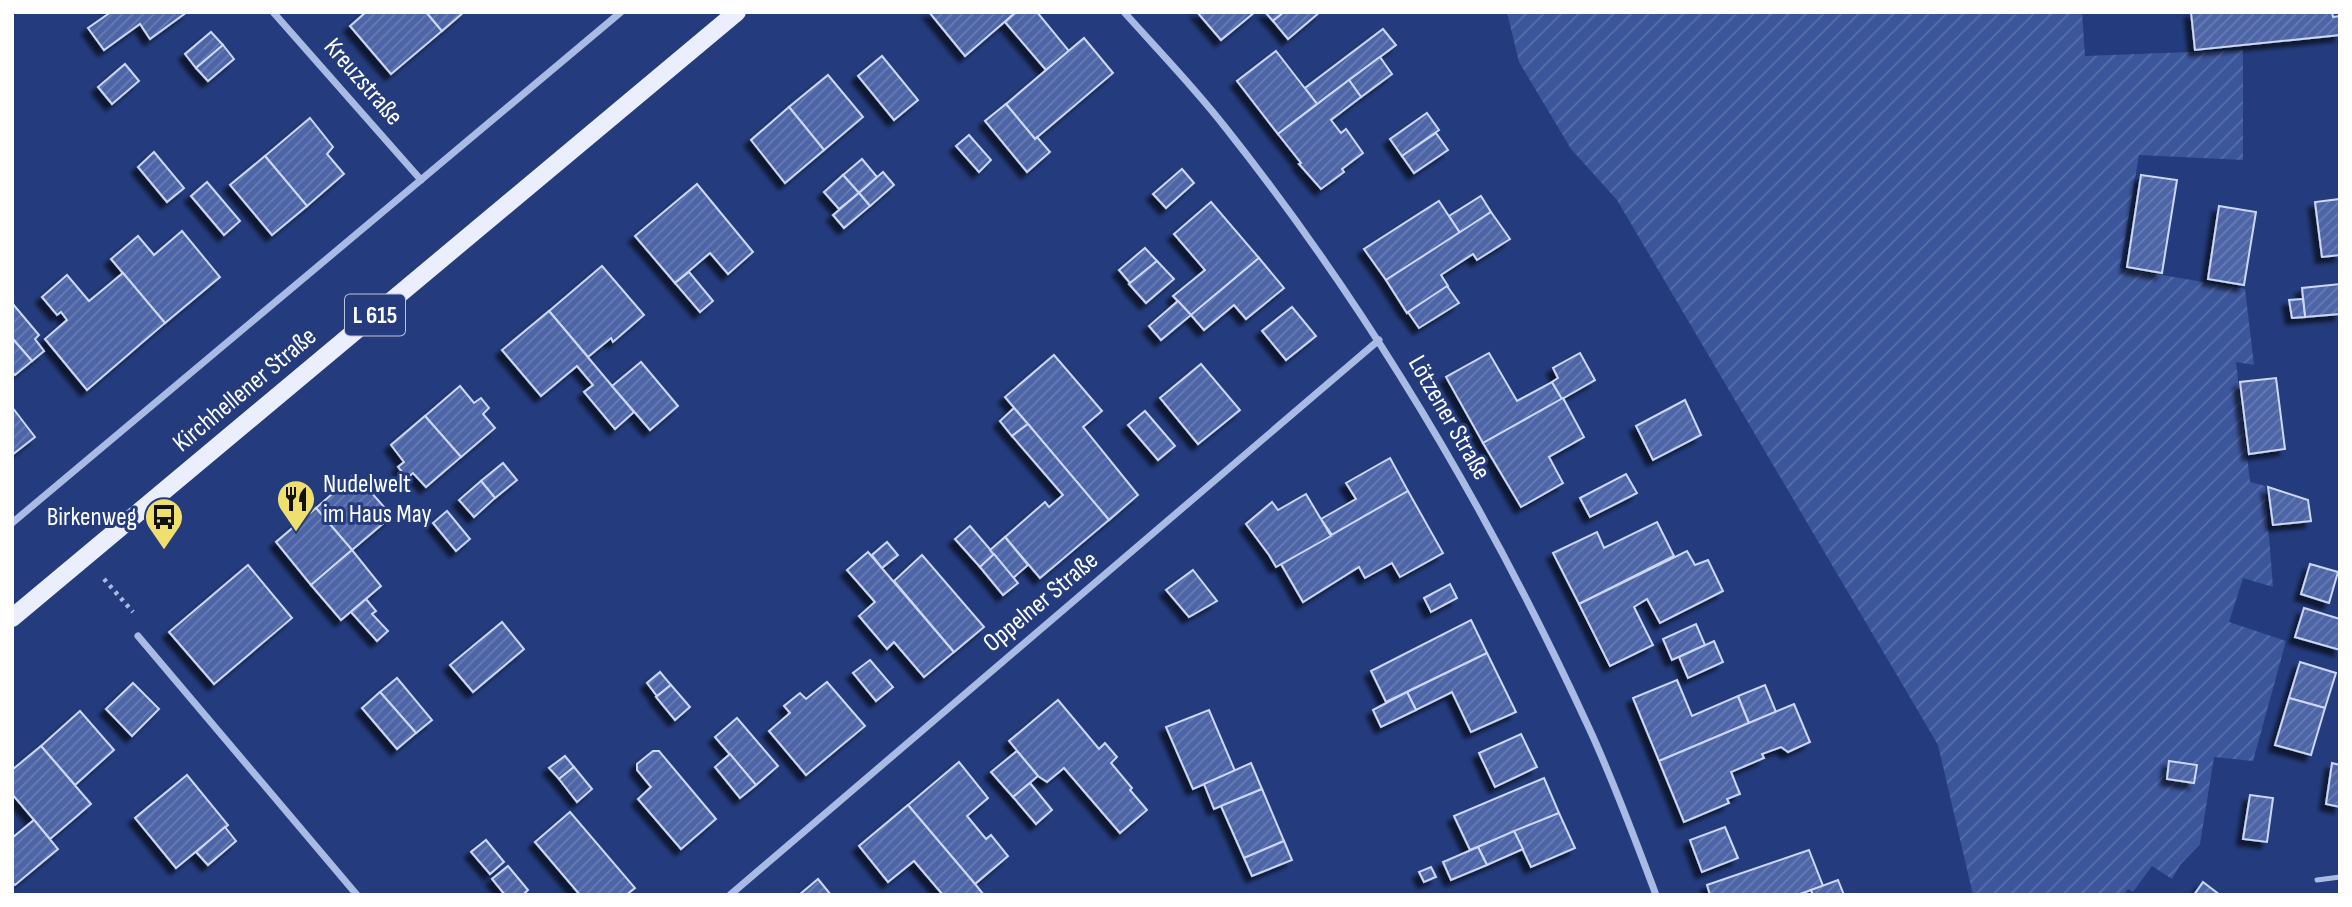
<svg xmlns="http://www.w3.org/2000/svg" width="2352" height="907" viewBox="0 0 2352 907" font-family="'Sofia Sans Condensed',sans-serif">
  <defs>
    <pattern id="garden-furrows" width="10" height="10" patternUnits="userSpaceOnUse" patternTransform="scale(1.75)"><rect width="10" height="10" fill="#3c569c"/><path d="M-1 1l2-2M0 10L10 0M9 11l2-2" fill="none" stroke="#596fab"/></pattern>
    <pattern id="building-hatch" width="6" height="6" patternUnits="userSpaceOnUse" patternTransform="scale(1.75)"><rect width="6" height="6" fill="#4d65a6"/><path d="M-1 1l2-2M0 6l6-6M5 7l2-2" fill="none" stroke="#687cb3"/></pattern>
    <filter id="shadow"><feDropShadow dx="-6" dy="6" stdDeviation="2" flood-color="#0009"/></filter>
  </defs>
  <rect width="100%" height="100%" fill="#243c7d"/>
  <polygon fill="url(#garden-furrows)" points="1507,12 2082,12 2085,56 2243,50 2243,160 2139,155 2120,268 2245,289 2254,365 2236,362 2250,482 2265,486 2273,587 2243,578 2229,622 2286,641 2253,761 2214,757 2200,844 2180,865 2172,879 2152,866 2133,892 2128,889 2123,895 1973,895 1938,745 1617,200 1571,149 1519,62"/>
  <g fill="url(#building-hatch)" stroke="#ccd7f4" stroke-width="2" filter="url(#shadow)">
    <polygon points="111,12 187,12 150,39 140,24 104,50 88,28"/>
    <polygon points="366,12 426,12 442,31 391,74 350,26"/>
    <polygon points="426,12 464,12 442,31"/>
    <polygon points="929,12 1016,12 965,56"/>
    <polygon points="1016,12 1037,12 1069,51 1046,70 1005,22"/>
    <polygon points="1197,12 1255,12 1221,40"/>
    <polygon points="1265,12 1284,12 1273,21"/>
    <polygon points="1284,12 1320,12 1288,39 1273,21"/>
    <polygon points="2191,12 2332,12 2333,17 2340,16 2340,35 2195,50"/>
    <polygon points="1383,29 1396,45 1317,104 1305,88"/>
    <polygon points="211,32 223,45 196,68 185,54"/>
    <polygon points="1084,38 1113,73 1035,139 1006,104"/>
    <polygon points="223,45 234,59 208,81 196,68"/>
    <polygon points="1276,51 1317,104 1278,134 1237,81"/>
    <polygon points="882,56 918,100 894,120 858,76"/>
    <polygon points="1380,57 1392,74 1361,97 1349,80"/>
    <polygon points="125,64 139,81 112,104 98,87"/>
    <polygon points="828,75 863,117 824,150 789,107"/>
    <polygon points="1349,80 1361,97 1331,120 1341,133 1346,129 1363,153 1342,169 1344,172 1321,189 1299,164 1301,163 1278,134"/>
    <polygon points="1006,104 1035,139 1037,137 1050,152 1027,172 985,121"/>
    <polygon points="789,107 824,150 785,183 751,140"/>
    <polygon points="1427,113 1439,130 1402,156 1390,139"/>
    <polygon points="310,118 333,147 327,154 344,174 307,206 265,156"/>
    <polygon points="1436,133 1448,150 1414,173 1402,156"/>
    <polygon points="969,135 991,160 979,172 956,146"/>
    <polygon points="154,152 184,188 167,202 138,167"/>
    <polygon points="265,156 307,206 272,235 230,185"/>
    <polygon points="862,159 877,177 859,193 843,175"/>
    <polygon points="1182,169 1194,183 1166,208 1153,194"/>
    <polygon points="883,172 894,185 870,206 859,193"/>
    <polygon points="843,175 859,193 839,209 824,192"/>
    <polygon points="2141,175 2177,180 2162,273 2127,267"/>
    <polygon points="207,182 240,221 224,235 191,196"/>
    <polygon points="697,184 753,252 728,274 710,253 675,283 635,236"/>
    <polygon points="859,193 870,206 844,228 833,215"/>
    <polygon points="1481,196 1491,212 1460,233 1449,216"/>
    <polygon points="2340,199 2340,255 2322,257 2315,202"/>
    <polygon points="1439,201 1460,233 1386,280 1364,249"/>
    <polygon points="1211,202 1259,258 1191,315 1173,296 1205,270 1174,234"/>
    <polygon points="2219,206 2256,212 2244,285 2208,279"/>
    <polygon points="1491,212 1510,239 1477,260 1473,254 1441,275 1448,286 1407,313 1386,280"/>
    <polygon points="182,231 220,277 165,323 111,259 138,236 154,255"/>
    <polygon points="1145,248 1157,261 1130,283 1119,270"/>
    <polygon points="1259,258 1284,288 1246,319 1234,305 1204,330 1191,315"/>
    <polygon points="1157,261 1174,279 1146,303 1129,284"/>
    <polygon points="602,266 644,315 613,342 611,338 588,357 549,311"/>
    <polygon points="689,272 713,301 700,312 675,283"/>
    <polygon points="123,273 165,323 87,390 45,339 67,320 61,312 57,315 42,297 67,275 89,301"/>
    <polygon points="2340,284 2340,314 2305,317 2302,288"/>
    <polygon points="1447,286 1459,303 1419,328 1408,312"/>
    <polygon points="2303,299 2305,317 2292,318 2289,300"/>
    <polygon points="1178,301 1191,315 1161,340 1149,326"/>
    <polygon points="12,303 39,335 35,339 44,351 32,361 12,338"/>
    <polygon points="1292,307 1316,336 1286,360 1262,331"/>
    <polygon points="549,311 634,412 615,429 584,392 593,385 577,366 541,396 502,350"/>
    <polygon points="12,338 32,361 15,375 12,372"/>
    <polygon points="1489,353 1517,401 1552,382 1562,399 1483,443 1446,377"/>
    <polygon points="1580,353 1595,380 1562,399 1552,382 1558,378 1553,368"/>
    <polygon points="1054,355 1102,411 1083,427 1138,495 1109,520 1005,397"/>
    <polygon points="641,362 678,406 650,430 612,386"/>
    <polygon points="1201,364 1240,410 1198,444 1160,398"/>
    <polygon points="2276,378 2285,449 2249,454 2240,382"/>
    <polygon points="460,386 474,403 481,398 489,408 483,414 495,428 461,457 425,416"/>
    <polygon points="1563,398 1584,437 1549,457 1563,483 1521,507 1483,443"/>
    <polygon points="1685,400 1701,435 1653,460 1636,426"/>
    <polygon points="12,407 35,437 12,455"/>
    <polygon points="1014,408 1028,424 1012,436 1000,421"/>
    <polygon points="1145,411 1175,446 1158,460 1128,425"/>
    <polygon points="425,416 461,457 426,487 413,473 407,478 398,467 404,462 391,445"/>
    <polygon points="1028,424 1109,520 1040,578 1005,537 1045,502 1049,507 1063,495 1012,436"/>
    <polygon points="1390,458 1408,491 1332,535 1321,519 1356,499 1346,483"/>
    <polygon points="503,463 517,480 495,498 481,481"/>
    <polygon points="355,474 392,516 352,550 316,508"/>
    <polygon points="1626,474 1637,493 1590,517 1580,498"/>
    <polygon points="481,481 495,498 474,517 459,500"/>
    <polygon points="2268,487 2308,500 2311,521 2273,525"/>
    <polygon points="1408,491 1443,553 1400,577 1392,563 1365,578 1359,567 1303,602 1281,564"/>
    <polygon points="1306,494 1331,536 1276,567 1269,555 1246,524 1272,502 1278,510"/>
    <polygon points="316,508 352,550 311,585 276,542"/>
    <polygon points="447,511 470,539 456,551 433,523"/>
    <polygon points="1657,522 1674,556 1579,604 1553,553 1597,532 1604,548"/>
    <polygon points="970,526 994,554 980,567 955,539"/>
    <polygon points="1005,537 1028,565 1013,578 990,550"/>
    <polygon points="887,542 898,555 882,568 872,555"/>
    <polygon points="352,550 381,586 341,620 311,585"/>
    <polygon points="1687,551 1695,565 1708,560 1723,591 1660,623 1647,599 1634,607 1653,645 1610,666 1579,604"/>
    <polygon points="868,552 954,652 924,677 894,642 887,649 859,616 875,602 847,570"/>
    <polygon points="994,554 1018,583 1003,595 980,567"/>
    <polygon points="922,555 984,627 954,652 894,581"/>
    <polygon points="2310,564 2338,572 2329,603 2301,594"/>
    <polygon points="248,565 292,618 214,684 169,632"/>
    <polygon points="1193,570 1217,601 1189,617 1166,590"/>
    <polygon points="1450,584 1457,598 1431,612 1424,598"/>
    <polygon points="366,599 376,611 372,614 388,631 377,641 351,612"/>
    <polygon points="2304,608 2340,619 2340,650 2295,637"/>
    <polygon points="1471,620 1487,653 1386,702 1371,671"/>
    <polygon points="502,622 524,649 473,692 450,665"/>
    <polygon points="1696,624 1705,645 1672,660 1663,639"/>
    <polygon points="1714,641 1723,662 1688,678 1679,657"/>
    <polygon points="1487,653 1516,712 1471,732 1452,692 1416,710 1407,692"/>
    <polygon points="870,660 893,687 876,701 853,673"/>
    <polygon points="2300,662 2336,673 2325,708 2289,698"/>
    <polygon points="660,672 671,685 657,696 647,683"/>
    <polygon points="397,678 432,720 416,733 380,692"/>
    <polygon points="1677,680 1692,716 1738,696 1749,723 1659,761 1633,698"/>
    <polygon points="827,682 865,726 806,775 769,731 790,713 784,706 800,693 806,699"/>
    <polygon points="133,683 159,709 132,736 106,709"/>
    <polygon points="671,685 690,707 675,720 656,697"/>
    <polygon points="1765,685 1776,712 1749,723 1738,696"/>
    <polygon points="380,692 416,733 397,749 362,708"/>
    <polygon points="1407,692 1416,710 1381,727 1373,710"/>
    <polygon points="2289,698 2325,708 2311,755 2275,745"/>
    <polygon points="1058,700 1099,749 1105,743 1117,757 1111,763 1132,788 1130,790 1147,810 1120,833 1064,768 1047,782 1038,776 1009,741"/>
    <polygon points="1794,704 1810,742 1788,752 1781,747 1762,754 1764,758 1731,772 1740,794 1727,799 1729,803 1684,822 1659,761"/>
    <polygon points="1209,710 1235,771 1193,789 1166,727"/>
    <polygon points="80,711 114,750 75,785 41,746"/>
    <polygon points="737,718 778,766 756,785 715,737"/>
    <polygon points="1521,734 1537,767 1495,787 1479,753"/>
    <polygon points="41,746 91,804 50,839 12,794 12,770"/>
    <polygon points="653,751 659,751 716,819 681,849 638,799 651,787 637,770 637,764"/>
    <polygon points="1017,751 1038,776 1013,797 991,772"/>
    <polygon points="730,754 756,785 740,798 715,767"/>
    <polygon points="565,756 574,767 559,779 549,768"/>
    <polygon points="2169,761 2197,765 2194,783 2167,779"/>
    <polygon points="959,762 988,798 967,816 986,839 991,835 1008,856 975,884 908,805"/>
    <polygon points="1251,763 1262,789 1214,809 1204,784"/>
    <polygon points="2332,763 2340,765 2340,807 2326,804"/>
    <polygon points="574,767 592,789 577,802 559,779"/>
    <polygon points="187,775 228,825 176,868 135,818"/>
    <polygon points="1544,778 1559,813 1470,850 1454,816"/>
    <polygon points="1030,783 1052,810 1036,824 1013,797"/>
    <polygon points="1262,789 1284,841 1244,858 1221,806"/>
    <polygon points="2250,795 2273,798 2267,842 2243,839"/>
    <polygon points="908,805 975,884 984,895 943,895 914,861 888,882 859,846"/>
    <polygon points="570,812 635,888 626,895 580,895 535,842"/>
    <polygon points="1559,813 1575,848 1531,867 1514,831"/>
    <polygon points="34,820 58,849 15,885 12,882 12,838"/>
    <polygon points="225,827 236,841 208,865 196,852"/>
    <polygon points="1725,827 1738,858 1702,872 1690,840"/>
    <polygon points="1514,831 1523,849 1487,865 1478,847"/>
    <polygon points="486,840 504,862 490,874 471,852"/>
    <polygon points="1284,841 1292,860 1252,876 1244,858"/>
    <polygon points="1478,847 1487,865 1451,880 1443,862"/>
    <polygon points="1809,850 1823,886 1797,895 1710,895 1707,885"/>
    <polygon points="508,866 528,890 523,895 505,895 492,879"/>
    <polygon points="1431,867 1436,877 1424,882 1419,872"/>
    <polygon points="818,879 831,895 799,895"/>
    <polygon points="1838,880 1844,895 1813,895 1811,890"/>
    <polygon points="2203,882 2220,895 2194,895"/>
  </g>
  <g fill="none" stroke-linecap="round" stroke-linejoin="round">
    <polyline stroke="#a9bae5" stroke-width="4.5" stroke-dasharray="3.5 5" stroke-linecap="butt" points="104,579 133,612"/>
    <polyline stroke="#a9bae5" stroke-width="5" points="2317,880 2340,877"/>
    <g stroke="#a9bae5" stroke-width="7">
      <polyline points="273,12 421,180"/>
      <path d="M1124,12C1158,50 1194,87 1225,127C1371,311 1491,515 1589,728C1614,782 1635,839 1656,895"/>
      <polyline points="12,523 621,12"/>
      <polyline points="138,636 357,895"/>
      <polyline points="730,895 1379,340"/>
    </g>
    <polyline stroke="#eaeefd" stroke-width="18" points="12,618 737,12"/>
  </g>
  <defs>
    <symbol id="restaurant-pin" viewBox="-11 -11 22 30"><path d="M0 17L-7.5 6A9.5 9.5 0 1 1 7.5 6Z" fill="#efe06d" stroke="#243c7d"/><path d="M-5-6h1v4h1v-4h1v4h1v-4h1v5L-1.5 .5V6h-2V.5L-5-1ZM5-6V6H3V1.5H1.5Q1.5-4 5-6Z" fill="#111"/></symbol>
    <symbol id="bus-pin" viewBox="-11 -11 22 30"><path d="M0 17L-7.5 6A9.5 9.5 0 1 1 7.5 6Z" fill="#efe06d" stroke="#243c7d"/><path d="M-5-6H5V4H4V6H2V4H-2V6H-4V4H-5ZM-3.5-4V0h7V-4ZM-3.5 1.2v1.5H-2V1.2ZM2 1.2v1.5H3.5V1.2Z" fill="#111"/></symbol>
  </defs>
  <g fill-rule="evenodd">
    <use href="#restaurant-pin" x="274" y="477" width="44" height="60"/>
    <use href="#bus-pin" x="142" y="495" width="44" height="60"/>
  </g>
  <g text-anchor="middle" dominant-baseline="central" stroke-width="6" stroke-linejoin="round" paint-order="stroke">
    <rect fill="#243c7d" stroke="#bdc4d8" stroke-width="2" x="345" y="294.5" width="60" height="41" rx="5"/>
    <g font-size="24" font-weight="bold" fill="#fff">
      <text x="375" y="315">L 615</text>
    </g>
    <g font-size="26" fill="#fff" stroke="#243c7d">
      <text transform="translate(363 82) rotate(49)">Kreuzstraße</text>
      <text transform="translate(245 390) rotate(-40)">Kirchhellener Straße</text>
      <text transform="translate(1449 418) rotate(60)">Lötzener Straße</text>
      <text transform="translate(1041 602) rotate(-40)">Oppelner Straße</text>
    </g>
    <g font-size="26" fill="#fff" stroke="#243c7d" text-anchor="start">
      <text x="323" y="484">Nudelwelt<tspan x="323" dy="30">im Haus May</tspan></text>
      <text x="137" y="517" text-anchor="end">Birkenweg</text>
    </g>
  </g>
  <rect width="2352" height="907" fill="none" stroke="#ffffff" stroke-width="28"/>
</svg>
